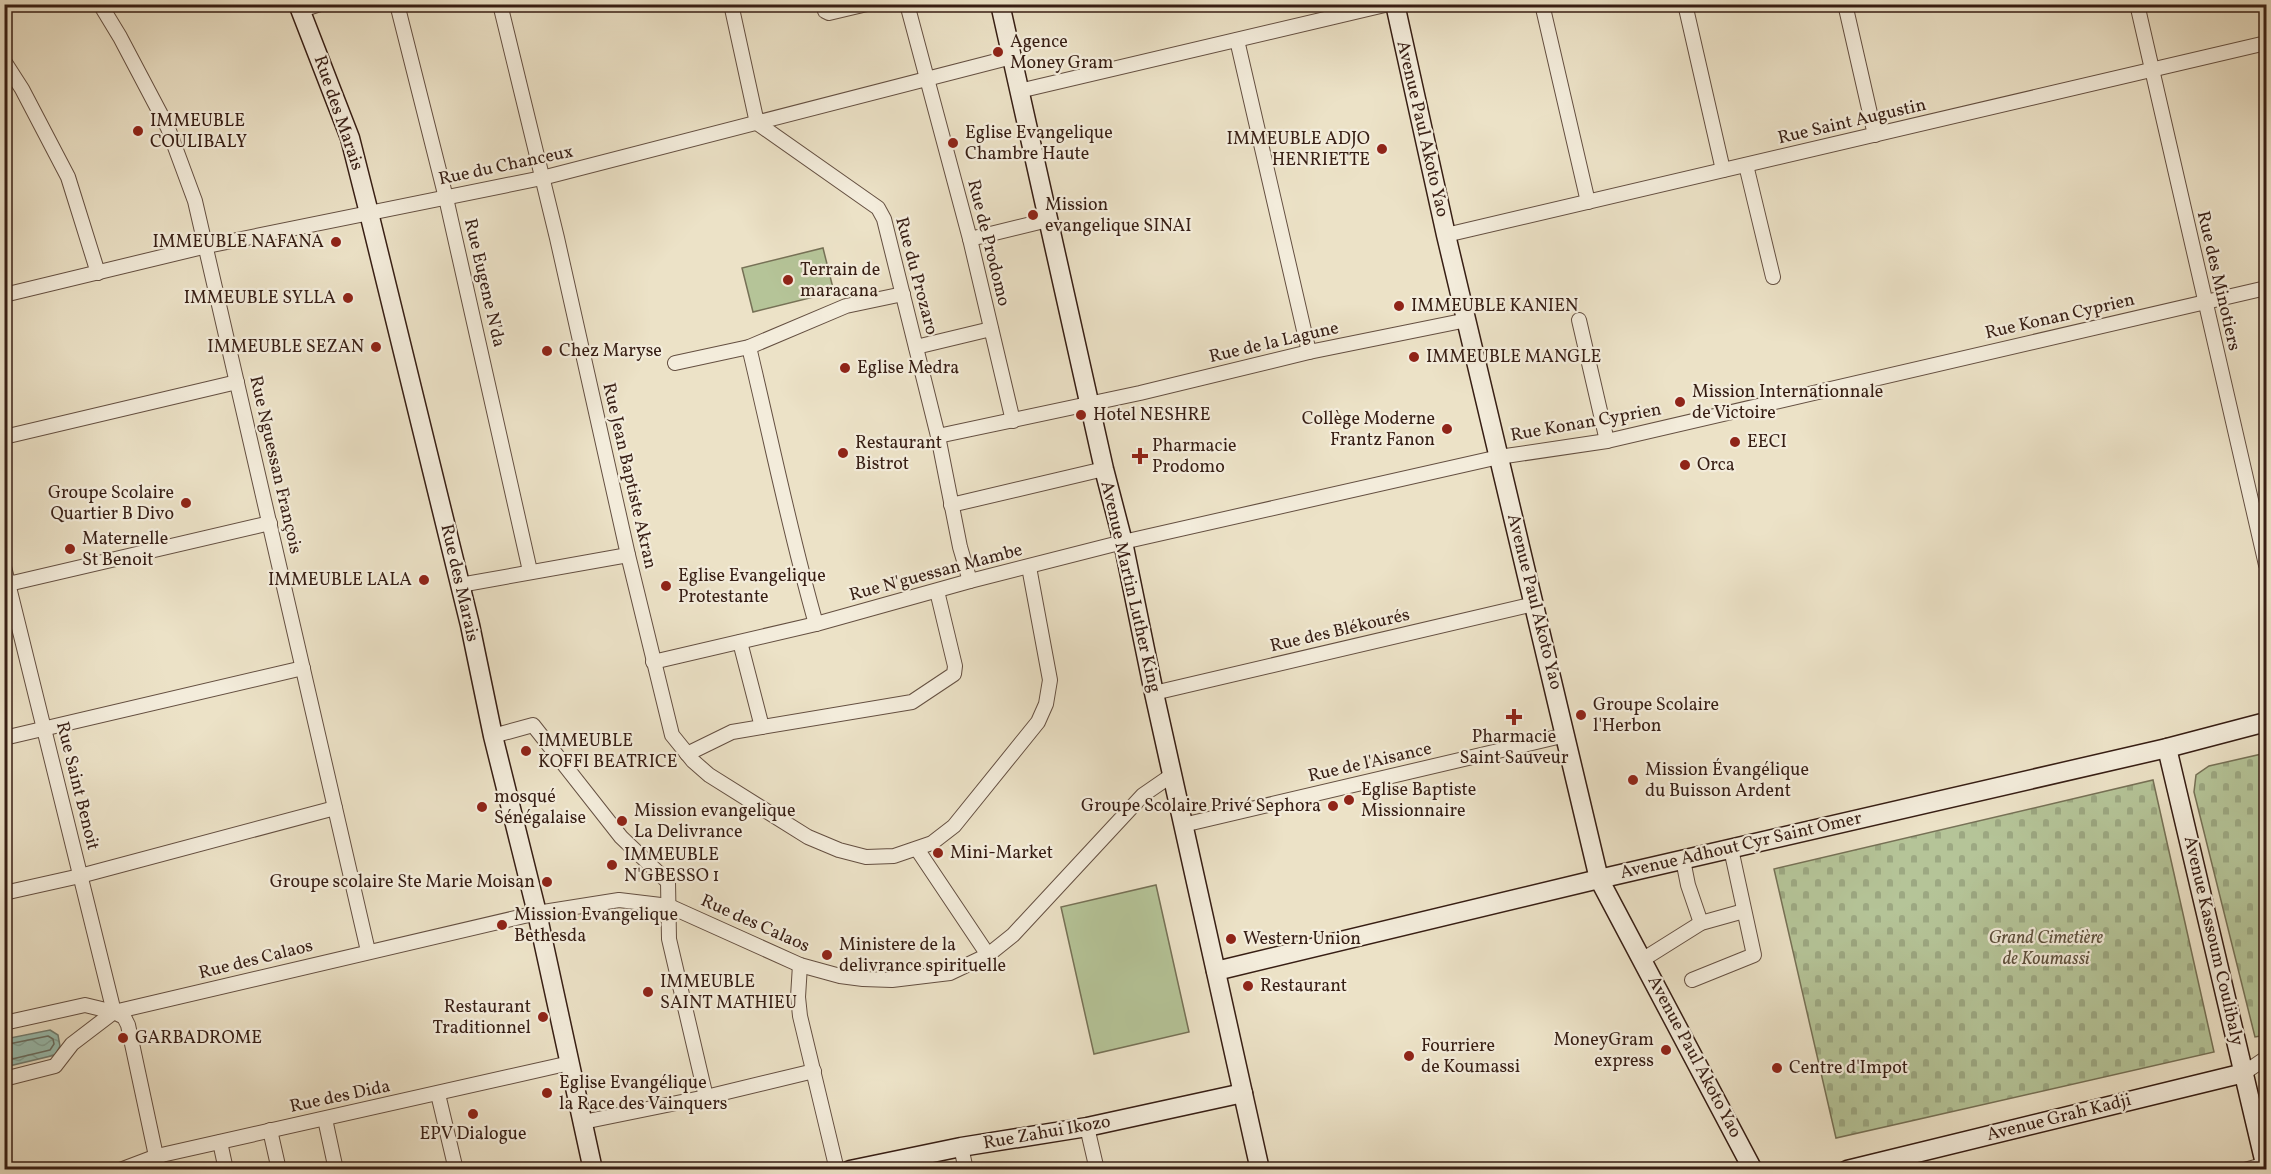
<svg xmlns="http://www.w3.org/2000/svg" width="2271" height="1174" viewBox="0 0 2271 1174" font-family="Vollkorn,serif">
  <defs>
    <pattern id="cemetery-stones" width="16" height="16" patternUnits="userSpaceOnUse" patternTransform="scale(1.5)"><rect width="16" height="16" fill="#b5c498"/><path d="M2 7V4a2 2 0 0 1 4 0v3zM10 15v-3a2 2 0 0 1 4 0v3z" fill="#9ca882"/></pattern>
    <pattern id="water-waves" width="16" height="10" patternUnits="userSpaceOnUse" patternTransform="scale(1.5)"><rect width="16" height="10" fill="#99beb1"/><path d="M0 5q4-4 8 0t8 0" fill="none" stroke="#84a397"/></pattern>
  </defs>
  <rect width="100%" height="100%" fill="#ece2c7"/>
  <filter id="stains"><feTurbulence type="fractalNoise" baseFrequency=".00333" numOctaves="4"/><feColorMatrix values="0 0 0 0 .2 0 0 0 0 .09 0 0 0 0 .02 0 0 0 .5 -.17"/></filter>
  <radialGradient id="worn" r=".72"><stop offset=".6" stop-color="#630" stop-opacity="0"/><stop offset="1" stop-color="#630" stop-opacity=".3"/></radialGradient>
  <g fill="#b5c498" stroke="#767156" stroke-width="1.5">
    <polygon points="823,248 834,292 753,312 742,268"/>
    <polygon points="1156,885 1189,1032 1094,1054 1061,907"/>
  </g>
  <g fill="url(#cemetery-stones)" stroke="#767156" stroke-width="1.5">
    <polygon points="2266,753 2266,1035 2255,1037 2194,792 2196,775 2209,766"/>
    <polygon points="2153,780 2214,1052 1836,1138 1774,869"/>
  </g>
  <polygon fill="url(#water-waves)" stroke="#727e72" stroke-width="1.5" points="50,1030 58,1035 60,1046 55,1055 5,1067 5,1039"/>
  <g fill="none" stroke-linecap="round" stroke-linejoin="round">
    <polyline stroke="#686e62" stroke-width="1.5" points="4,1045 48,1036 53,1039 54,1044 50,1050 4,1061"/>
    <defs>
      <g id="street">
        <polyline points="100,4 120,37 168,128 195,201 368,951"/>
        <polyline points="397,4 446,198 530,571"/>
        <polyline points="500,4 557,238 628,555 672,735 693,761 709,775 808,837 839,850 866,857 894,856 932,843 954,826 1038,722 1046,704 1050,680 1029,567"/>
        <polyline points="731,4 757,123 868,201 878,208 884,219 938,436 960,547 970,581"/>
        <polyline points="823,4 825,11 829,13 867,4"/>
        <polyline points="907,4 970,239 1013,421"/>
        <polyline points="1542,4 1588,202"/>
        <polyline points="1685,4 1723,170"/>
        <polyline points="1845,4 1875,135"/>
        <polyline points="2137,4 2266,565"/>
        <polyline points="301,10 320,4"/>
        <polyline points="1237,40 1309,352"/>
        <polyline points="4,61 22,89 68,177 98,273"/>
        <polyline points="1019,91 1389,4"/>
        <polyline points="1746,165 1773,277"/>
        <polyline points="1446,235 2266,43"/>
        <polyline points="970,239 1048,220"/>
        <polyline points="4,295 207,246 542,178 1012,57"/>
        <polyline points="1579,320 1607,441"/>
        <path d="M749,347C771,439 790,533 816,624"/>
        <polyline points="916,347 991,329"/>
        <polyline points="675,363 749,347 846,306 903,294"/>
        <polyline points="938,436 1140,393 1309,352 1467,320"/>
        <polyline points="4,437 237,382"/>
        <polyline points="951,505 1104,469"/>
        <polyline points="4,567 114,1012"/>
        <polyline points="4,585 270,523"/>
        <polyline points="460,585 628,555"/>
        <polyline points="740,642 762,727"/>
        <polyline points="653,662 816,624 970,581 1123,542 1499,457 1607,441 2266,288"/>
        <polyline points="1154,693 1534,604"/>
        <polyline points="493,736 533,725 621,837 668,882 669,939 706,1097"/>
        <polyline points="4,738 303,668"/>
        <polyline points="687,754 732,732 912,702 954,674 955,666 937,591"/>
        <polyline points="1183,825 1566,735"/>
        <polyline points="917,849 988,955"/>
        <polyline points="1683,860 1688,885 1701,923"/>
        <polyline points="4,893 80,876 335,808"/>
        <polyline points="1642,960 1701,923 1744,911"/>
        <polyline points="800,965 798,997 800,1016 837,1170"/>
        <polyline points="1692,980 1754,955 1731,849"/>
        <polyline points="4,1023 85,1005 114,1012 124,1017 128,1025 159,1170"/>
        <polyline points="2244,1073 2266,1058"/>
        <polyline points="4,1079 55,1066 72,1044 114,1012 537,913 619,900 669,906 800,965 840,976 863,979 892,980 950,973 988,955 1013,935 1143,795 1172,775"/>
        <polyline points="438,1094 456,1170"/>
        <polyline points="325,1119 336,1170"/>
        <polyline points="583,1122 706,1097 814,1071"/>
        <polyline points="1087,1127 1097,1170"/>
        <polyline points="270,1130 279,1170"/>
        <polyline points="220,1142 226,1170"/>
        <polyline points="961,1147 966,1170"/>
        <polyline points="120,1170 157,1156 570,1063"/>
        <polyline points="2245,1170 2266,1164"/>
      </g>
      <g id="secondary">
        <polyline points="298,4 350,138 369,213 470,625 493,736 537,913 593,1170"/>
        <polyline points="1000,4 1104,469 1123,542 1154,693 1260,1170"/>
        <polyline points="1395,4 1446,235 1599,879 1753,1170"/>
        <polyline points="2167,748 2266,1168"/>
        <polyline points="1216,971 1599,879 2167,748 2266,722"/>
        <polyline points="850,1170 961,1147 1087,1127 1243,1093"/>
        <polyline points="1847,1170 2244,1073"/>
      </g>
    </defs>
    <use href="#street" stroke="#644f41" stroke-width="16"/>
    <use href="#secondary" stroke="#371e14" stroke-width="21"/>
    <use href="#street" stroke="#f3ecdb" stroke-width="14"/>
    <use href="#secondary" stroke="#f3ecdb" stroke-width="18"/>
  </g>
  <g fill="#8f2418" stroke="#f3ecdb" stroke-width="2">
    <circle cx="998" cy="52" r="6"/>
    <circle cx="138" cy="131" r="6"/>
    <circle cx="953" cy="143" r="6"/>
    <circle cx="1382" cy="149" r="6"/>
    <circle cx="1033" cy="215" r="6"/>
    <circle cx="336" cy="242" r="6"/>
    <circle cx="788" cy="280" r="6"/>
    <circle cx="348" cy="298" r="6"/>
    <circle cx="1399" cy="306" r="6"/>
    <circle cx="376" cy="347" r="6"/>
    <circle cx="547" cy="351" r="6"/>
    <circle cx="1414" cy="357" r="6"/>
    <circle cx="845" cy="368" r="6"/>
    <circle cx="1680" cy="402" r="6"/>
    <circle cx="1081" cy="415" r="6"/>
    <circle cx="1447" cy="429" r="6"/>
    <circle cx="1735" cy="442" r="6"/>
    <circle cx="843" cy="453" r="6"/>
    <path d="M1137 447h6v6h6v6h-6v6h-6v-6h-6v-6h6z"/>
    <circle cx="1685" cy="465" r="6"/>
    <circle cx="186" cy="503" r="6"/>
    <circle cx="70" cy="549" r="6"/>
    <circle cx="424" cy="580" r="6"/>
    <circle cx="666" cy="586" r="6"/>
    <circle cx="1581" cy="715" r="6"/>
    <path d="M1511 708h6v6h6v6h-6v6h-6v-6h-6v-6h6z"/>
    <circle cx="526" cy="751" r="6"/>
    <circle cx="1633" cy="780" r="6"/>
    <circle cx="1349" cy="800" r="6"/>
    <circle cx="1333" cy="806" r="6"/>
    <circle cx="482" cy="807" r="6"/>
    <circle cx="622" cy="821" r="6"/>
    <circle cx="938" cy="853" r="6"/>
    <circle cx="612" cy="865" r="6"/>
    <circle cx="547" cy="882" r="6"/>
    <circle cx="502" cy="925" r="6"/>
    <circle cx="1231" cy="939" r="6"/>
    <circle cx="827" cy="955" r="6"/>
    <circle cx="1248" cy="986" r="6"/>
    <circle cx="648" cy="992" r="6"/>
    <circle cx="543" cy="1017" r="6"/>
    <circle cx="123" cy="1038" r="6"/>
    <circle cx="1666" cy="1050" r="6"/>
    <circle cx="1409" cy="1056" r="6"/>
    <circle cx="1777" cy="1068" r="6"/>
    <circle cx="547" cy="1093" r="6"/>
    <circle cx="473" cy="1114" r="6"/>
  </g>
  <g text-anchor="middle" dominant-baseline="central" stroke-width="4.5" stroke-linejoin="round" paint-order="stroke">
    <g font-size="18" fill="#371e14" stroke="#f3ecdb" text-anchor="start">
      <text x="1010" y="42">Agence<tspan x="1010" dy="21">Money Gram</tspan></text>
      <text x="150" y="121">IMMEUBLE<tspan x="150" dy="21">COULIBALY</tspan></text>
      <text x="965" y="133">Eglise Evangelique<tspan x="965" dy="21">Chambre Haute</tspan></text>
      <text x="1370" y="139" text-anchor="end">IMMEUBLE ADJO<tspan x="1370" dy="21">HENRIETTE</tspan></text>
      <text x="1045" y="205">Mission<tspan x="1045" dy="21">evangelique SINAI</tspan></text>
      <text x="324" y="242" text-anchor="end">IMMEUBLE NAFANA</text>
      <text x="800" y="270">Terrain de<tspan x="800" dy="21">maracana</tspan></text>
      <text x="336" y="298" text-anchor="end">IMMEUBLE SYLLA</text>
      <text x="1411" y="306">IMMEUBLE KANIEN</text>
      <text x="364" y="347" text-anchor="end">IMMEUBLE SEZAN</text>
      <text x="559" y="351">Chez Maryse</text>
      <text x="1426" y="357">IMMEUBLE MANGLE</text>
      <text x="857" y="368">Eglise Medra</text>
      <text x="1692" y="392">Mission Internationnale<tspan x="1692" dy="21">de Victoire</tspan></text>
      <text x="1093" y="415">Hotel NESHRE</text>
      <text x="1435" y="419" text-anchor="end">Collège Moderne<tspan x="1435" dy="21">Frantz Fanon</tspan></text>
      <text x="1747" y="442">EECI</text>
      <text x="855" y="443">Restaurant<tspan x="855" dy="21">Bistrot</tspan></text>
      <text x="1152" y="446">Pharmacie<tspan x="1152" dy="21">Prodomo</tspan></text>
      <text x="1697" y="465">Orca</text>
      <text x="174" y="493" text-anchor="end">Groupe Scolaire<tspan x="174" dy="21">Quartier B Divo</tspan></text>
      <text x="82" y="539">Maternelle<tspan x="82" dy="21">St Benoit</tspan></text>
      <text x="678" y="576">Eglise Evangelique<tspan x="678" dy="21">Protestante</tspan></text>
      <text x="412" y="580" text-anchor="end">IMMEUBLE LALA</text>
      <text x="1593" y="705">Groupe Scolaire<tspan x="1593" dy="21">l'Herbon</tspan></text>
      <text x="1514" y="737" text-anchor="middle">Pharmacie<tspan x="1514" dy="21">Saint Sauveur</tspan></text>
      <text x="538" y="741">IMMEUBLE<tspan x="538" dy="21">KOFFI BEATRICE</tspan></text>
      <text x="1645" y="770">Mission Évangélique<tspan x="1645" dy="21">du Buisson Ardent</tspan></text>
      <text x="1361" y="790">Eglise Baptiste<tspan x="1361" dy="21">Missionnaire</tspan></text>
      <text x="494" y="797">mosqué<tspan x="494" dy="21">Sénégalaise</tspan></text>
      <text x="1321" y="806" text-anchor="end">Groupe Scolaire Privé Sephora</text>
      <text x="634" y="811">Mission evangelique<tspan x="634" dy="21">La Delivrance</tspan></text>
      <text x="950" y="853">Mini-Market</text>
      <text x="624" y="855">IMMEUBLE<tspan x="624" dy="21">N'GBESSO 1</tspan></text>
      <text x="535" y="882" text-anchor="end">Groupe scolaire Ste Marie Moisan</text>
      <text x="514" y="915">Mission Evangelique<tspan x="514" dy="21">Bethesda</tspan></text>
      <text x="1243" y="939">Western Union</text>
      <text x="839" y="945">Ministere de la<tspan x="839" dy="21">delivrance spirituelle</tspan></text>
      <text x="660" y="982">IMMEUBLE<tspan x="660" dy="21">SAINT MATHIEU</tspan></text>
      <text x="1260" y="986">Restaurant</text>
      <text x="531" y="1007" text-anchor="end">Restaurant<tspan x="531" dy="21">Traditionnel</tspan></text>
      <text x="135" y="1038">GARBADROME</text>
      <text x="1654" y="1040" text-anchor="end">MoneyGram<tspan x="1654" dy="21">express</tspan></text>
      <text x="1421" y="1046">Fourriere<tspan x="1421" dy="21">de Koumassi</tspan></text>
      <text x="1789" y="1068">Centre d'Impot</text>
      <text x="559" y="1083">Eglise Evangélique<tspan x="559" dy="21">la Race des Vainquers</tspan></text>
      <text x="473" y="1134" text-anchor="middle">EPV Dialogue</text>
    </g>
    <g font-size="18" fill="#371e14" stroke="#f3ecdb">
      <text transform="translate(338 113) rotate(71)">Rue des Marais</text>
      <text transform="translate(1852 122) rotate(-13)">Rue Saint Augustin</text>
      <text transform="translate(1422 129) rotate(77)">Avenue Paul Akoto Yao</text>
      <text transform="translate(506 166) rotate(-12)">Rue du Chanceux</text>
      <text transform="translate(988 243) rotate(76)">Rue de Prodomo</text>
      <text transform="translate(916 276) rotate(75)">Rue du Prozaro</text>
      <text transform="translate(2218 281) rotate(77)">Rue des Minotiers</text>
      <text transform="translate(484 283) rotate(77)">Rue Eugene N'da</text>
      <text transform="translate(2060 317) rotate(-13)">Rue Konan Cyprien</text>
      <text transform="translate(1274 343) rotate(-13)">Rue de la Lagune</text>
      <text transform="translate(1586 423) rotate(-10)">Rue Konan Cyprien</text>
      <text transform="translate(275 465) rotate(77)">Rue Nguessan François</text>
      <text transform="translate(629 476) rotate(77)">Rue Jean Baptiste Akran</text>
      <text transform="translate(936 573) rotate(-15)">Rue N'guessan Mambe</text>
      <text transform="translate(459 583) rotate(77)">Rue des Marais</text>
      <text transform="translate(1130 587) rotate(77)">Avenue Martin Luther King</text>
      <text transform="translate(1534 602) rotate(76)">Avenue Paul Akoto Yao</text>
      <text transform="translate(1340 631) rotate(-13)">Rue des Blékourés</text>
      <text transform="translate(1370 763) rotate(-13)">Rue de l'Aisance</text>
      <text transform="translate(77 786) rotate(76)">Rue Saint Benoit</text>
      <text transform="translate(1741 846) rotate(-13)">Avenue Adhout Cyr Saint Omer</text>
      <text transform="translate(755 924) rotate(24)">Rue des Calaos</text>
      <text transform="translate(2213 941) rotate(77)">Avenue Kassoum Coulibaly</text>
      <text transform="translate(256 960) rotate(-14)">Rue des Calaos</text>
      <text transform="translate(1694 1057) rotate(62)">Avenue Paul Akoto Yao</text>
      <text transform="translate(340 1097) rotate(-12)">Rue des Dida</text>
      <text transform="translate(2059 1118) rotate(-14)">Avenue Grah Kadji</text>
      <text transform="translate(1047 1133) rotate(-10)">Rue Zahui Ikozo</text>
    </g>
    <g font-size="18" font-style="italic" fill="#5d503c" stroke="#f3ecdb">
      <text x="2046" y="938">Grand Cimetière<tspan x="2046" dy="21">de Koumassi</tspan></text>
    </g>
  </g>
  <rect width="2271" height="1174" fill="none" stroke="#ece2c7" stroke-width="24"/>
  <rect x="6" y="6" width="2259" height="1162" fill="none" stroke="#371e14" stroke-width="3"/>
  <rect x="12" y="12" width="2247" height="1150" fill="none" stroke="#371e14" stroke-width="1.5"/>
  <rect width="100%" height="100%" filter="url(#stains)"/>
  <rect width="100%" height="100%" fill="url(#worn)"/>
</svg>
